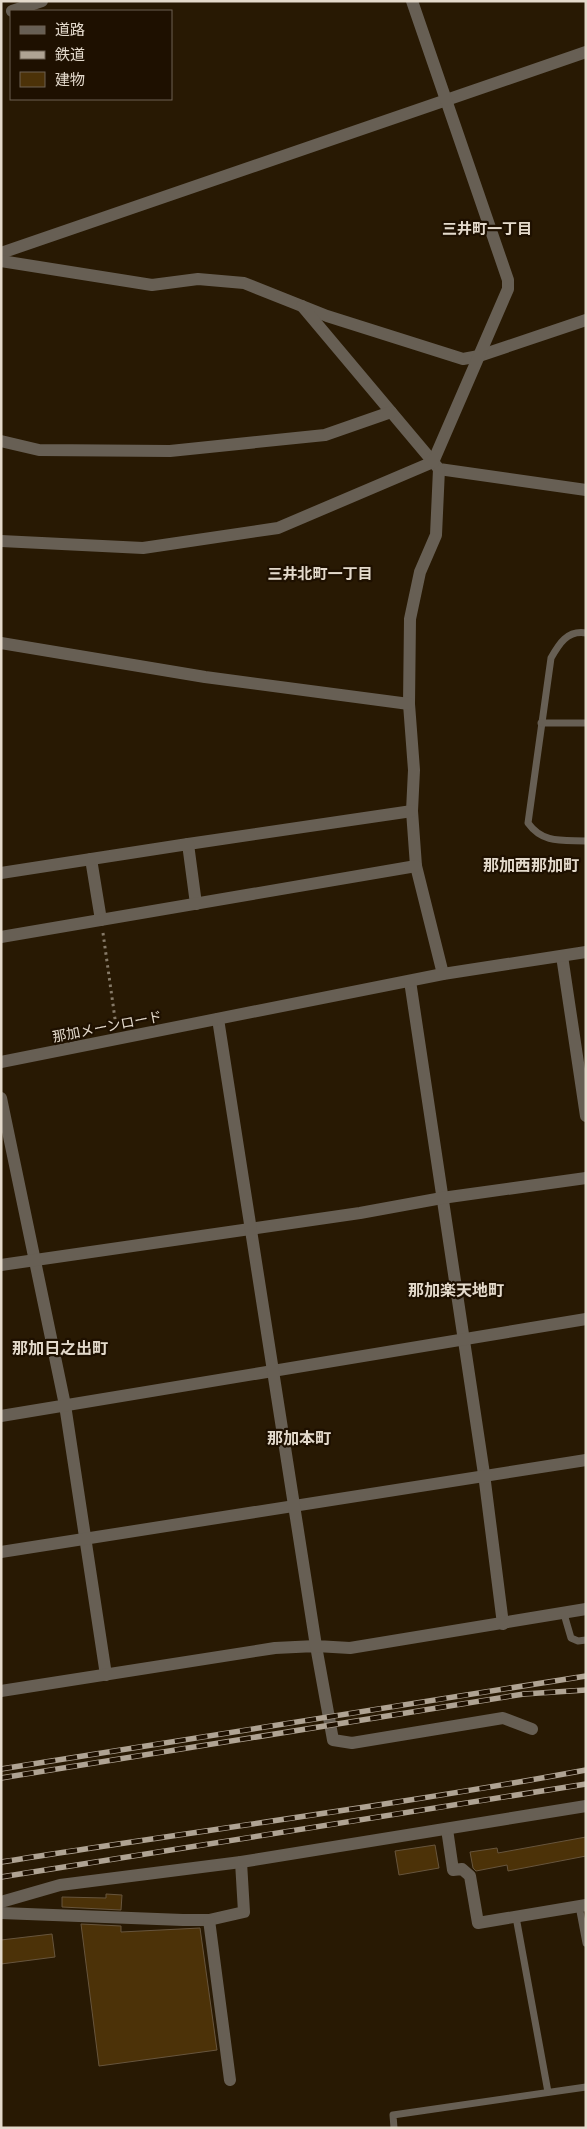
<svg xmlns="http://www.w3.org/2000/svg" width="587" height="2129" viewBox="0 0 587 2129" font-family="Lato,'Noto Sans JP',sans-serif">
  <rect width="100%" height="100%" fill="#281903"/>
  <g fill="#4c3208" stroke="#67553d">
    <polygon points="586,1837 586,1856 508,1871 507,1865 476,1871 473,1868 470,1852 497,1848 498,1853"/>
    <polygon points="435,1845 439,1868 399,1875 395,1851"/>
    <polygon points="106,1894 122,1895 121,1910 62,1907 62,1897 106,1898"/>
    <polygon points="81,1924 121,1926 121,1932 200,1928 217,2050 99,2066"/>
    <polygon points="52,1934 55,1957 1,1964 1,1940"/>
  </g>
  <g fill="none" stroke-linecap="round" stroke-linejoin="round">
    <polyline stroke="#867a68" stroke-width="3" stroke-dasharray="2.5 4" stroke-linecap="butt" points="103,933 116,1026"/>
    <g stroke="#675f54" stroke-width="7">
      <path d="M586,633C567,630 559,644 551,658L528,823C543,844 563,840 586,841"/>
      <polyline points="541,723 586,723"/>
      <polyline points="564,1614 571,1638 578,1641 586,1640"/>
      <polyline points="579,1906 586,1943"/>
      <polyline points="516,1917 548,2092"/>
      <polyline points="394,2128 393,2115 586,2087"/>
    </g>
    <g stroke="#675f54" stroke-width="12">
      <polyline points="12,11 42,1"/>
      <polyline points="1,253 586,52"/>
      <polyline points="1,261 152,285 198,279 244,283 327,316 463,359 479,356 586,320"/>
      <polyline points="302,306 439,469 586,490"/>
      <polyline points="1,441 39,450 170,451 325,435 391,412"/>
      <polyline points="439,469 436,535 420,572 410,619 409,704 414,770 412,811 416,866 443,974"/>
      <polyline points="1,541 143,548 278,528 433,462 508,289 508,280 412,1"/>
      <polyline points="1,643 205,677 409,704"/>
      <polyline points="188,844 412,811"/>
      <polyline points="91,859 101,920"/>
      <polyline points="1,873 188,844 196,904"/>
      <polyline points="1,937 416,866"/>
      <polyline points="410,981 484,1474 503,1624"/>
      <polyline points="1,1098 65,1405 106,1675"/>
      <polyline points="1,1265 360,1213 442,1198 586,1178"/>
      <polyline points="1,1416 586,1319"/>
      <polyline points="1,1552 586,1460"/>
      <polyline points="1,1691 275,1648 316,1646 333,1740 352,1743 503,1718 532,1729"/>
      <polyline points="447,1829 453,1870 462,1869 470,1876 478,1923 586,1905"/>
      <polyline points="1,1913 183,1920 209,1920 244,1912 241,1862"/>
      <polyline points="209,1920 230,2080"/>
    </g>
    <g stroke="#675f54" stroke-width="12">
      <polyline points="562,956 586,1116"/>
      <polyline points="218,1019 316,1646 350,1648 586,1609"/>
      <polyline points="1,1062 443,974 586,952"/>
      <polyline points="1,1902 60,1885 241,1862 586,1806"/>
    </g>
    <defs>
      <g id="rail">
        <polyline points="1,1769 586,1676"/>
        <polyline points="1,1778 524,1694 586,1690"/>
        <path d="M1,1862C196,1831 392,1806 586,1770"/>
        <polyline points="1,1877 586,1784"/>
      </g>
    </defs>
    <use href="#rail" stroke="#afa393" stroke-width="5.5"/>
    <use href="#rail" stroke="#1e1000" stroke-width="4" stroke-dasharray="11" stroke-linecap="butt"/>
  </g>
  <g text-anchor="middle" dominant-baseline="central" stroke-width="4.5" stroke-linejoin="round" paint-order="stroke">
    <g font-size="14" fill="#e4dacc" stroke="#1e1000">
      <text transform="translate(107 1026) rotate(-11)">那加メーンロード</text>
    </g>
    <g font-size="15" font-weight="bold" fill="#e4dacc" stroke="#1e1000">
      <text x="487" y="228">三井町一丁目</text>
      <text x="320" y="573">三井北町一丁目</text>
    </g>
    <g font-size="16" font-weight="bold" fill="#e4dacc" stroke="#1e1000">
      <text x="531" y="864">那加西那加町</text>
      <text x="456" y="1289">那加楽天地町</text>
      <text x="60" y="1347">那加日之出町</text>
      <text x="299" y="1437">那加本町</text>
    </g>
  </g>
  <rect width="587" height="2129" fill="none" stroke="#e4dacc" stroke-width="5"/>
  <rect x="10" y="10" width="162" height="90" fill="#1e1000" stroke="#6d6152"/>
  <rect x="20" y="26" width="25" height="8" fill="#675f54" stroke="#6d6152"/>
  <text x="55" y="35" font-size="15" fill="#e4dacc">道路</text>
  <rect x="20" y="51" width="25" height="8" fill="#afa393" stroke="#6d6152"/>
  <text x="55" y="60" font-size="15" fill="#e4dacc">鉄道</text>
  <rect x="20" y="72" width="25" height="15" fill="#4c3208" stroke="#6d6152"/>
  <text x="55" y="85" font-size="15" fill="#e4dacc">建物</text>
</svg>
